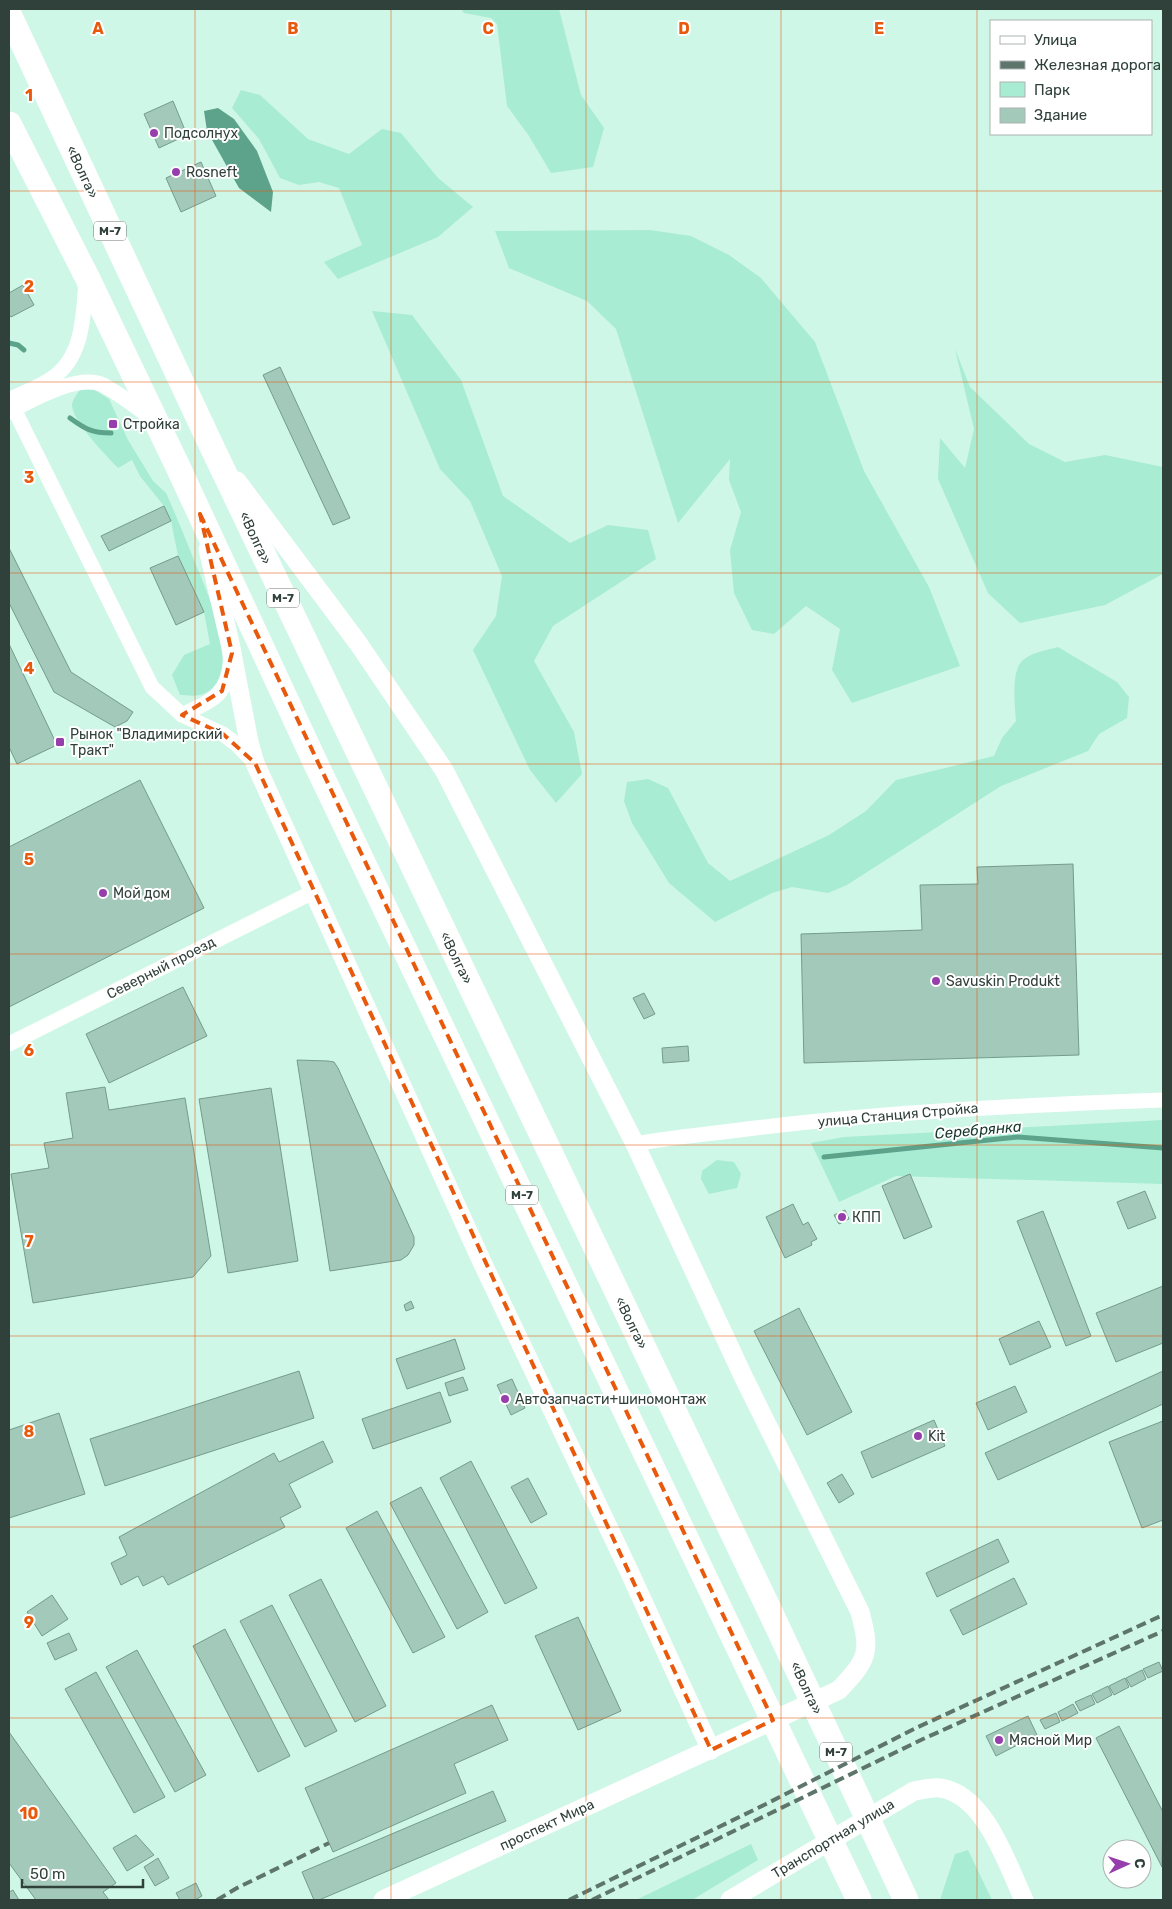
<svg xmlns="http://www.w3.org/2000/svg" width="1172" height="1909" viewBox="0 0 1172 1909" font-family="Rubik,sans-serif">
  <rect width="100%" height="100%" fill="#cff7e7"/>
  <g fill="#a8ecd3">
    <polygon points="461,9 559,9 581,95 604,128 593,167 551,173 529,136 507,106 497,24 491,18 464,13"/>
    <polygon points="241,90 260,95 308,139 349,154 382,129 401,133 438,178 473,207 438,237 338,279 324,262 362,245 339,188 319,182 299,185 280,178 259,139 232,108"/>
    <polygon points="650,230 691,236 729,255 761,278 815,342 864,471 929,587 960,666 852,703 832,670 840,629 806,606 774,634 752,630 734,593 730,550 741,512 729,480 730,459 678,523 616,329 587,301 509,268 495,231"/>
    <polygon points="372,311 412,315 461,380 503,496 570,543 608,525 648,530 656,559 553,626 534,661 574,732 582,774 556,803 530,770 473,650 496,616 502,576 470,501 440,469"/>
    <polygon points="955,349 970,387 1029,444 1065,462 1105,455 1163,467 1163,574 1105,605 1020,623 988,593 938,479 940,438 965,468 974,429"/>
    <path d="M93,389L109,399L128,440L153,481L166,493C176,515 185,538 194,560C206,589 246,676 203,694C196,697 187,695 180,695L172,675L184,655L210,644L204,612L178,556L171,521L164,506L140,476L132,460L118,468C107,456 71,420 72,404C73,399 77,394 80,390Z"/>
    <path d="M1058,647L1117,682L1129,697L1127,718L1099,734L1088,751L1001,786L847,885L828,893L792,887L772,893L715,922L669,883L632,823L624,801L627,782L648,779L668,788L708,863L730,881L829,835L866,811L896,780L994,756L1002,738L1016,721C1015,706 1011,675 1021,662C1029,653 1047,650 1058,647Z"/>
    <polygon points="1163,1120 1163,1184 896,1176 839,1202 811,1143 844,1137"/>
    <polygon points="717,1160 734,1162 741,1174 737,1188 709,1194 701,1179 702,1171"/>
    <polygon points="751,1844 758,1860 692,1900 636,1900"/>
    <polygon points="968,1850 992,1900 940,1900 955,1854"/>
  </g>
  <polygon fill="#5da38b" points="218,108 234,119 257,151 273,192 271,212 239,188 207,131 204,111"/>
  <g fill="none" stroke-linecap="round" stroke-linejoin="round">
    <g stroke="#5da38b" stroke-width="5">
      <polyline points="9,343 18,345 24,350"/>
      <path d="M70,418C85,429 92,433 111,433"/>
      <polyline points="824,1157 1018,1137 1163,1148"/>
    </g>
  </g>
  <g fill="#a2c9b9" stroke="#759b8c">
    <polygon points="173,101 187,135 159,148 144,114"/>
    <polygon points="201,162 216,196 181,212 166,178"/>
    <polygon points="23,285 34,305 11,317 9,315 9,293"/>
    <polygon points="280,367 350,518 333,525 263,375"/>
    <polygon points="164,506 171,521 109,551 101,536"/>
    <polygon points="9,548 71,672 133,712 127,721 115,727 54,692 9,603"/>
    <polygon points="178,556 204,612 176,625 150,568"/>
    <polygon points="9,644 57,745 17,764 9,747"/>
    <polygon points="140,780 204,908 9,1007 9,847"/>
    <polygon points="1073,864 1079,1055 804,1063 801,934 922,930 920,885 978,884 977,867"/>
    <polygon points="183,987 207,1036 109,1083 86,1034"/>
    <polygon points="644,993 655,1014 644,1019 633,998"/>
    <polygon points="688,1046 689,1061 663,1063 662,1048"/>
    <polygon points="297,1060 328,1061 334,1062 338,1068 414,1237 414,1245 408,1255 401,1260 330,1271"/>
    <polygon points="105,1087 109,1110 185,1098 211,1256 193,1277 33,1303 11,1174 49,1168 44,1143 73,1138 66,1093"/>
    <polygon points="271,1088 298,1261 228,1273 199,1099"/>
    <polygon points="910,1174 932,1227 904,1239 882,1186"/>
    <polygon points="1145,1191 1156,1218 1128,1229 1117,1202"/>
    <polygon points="793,1204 803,1225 808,1222 817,1239 811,1242 812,1245 785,1258 766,1217"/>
    <polygon points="845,1210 849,1219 839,1224 834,1215"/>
    <polygon points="1043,1211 1091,1336 1066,1346 1017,1221"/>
    <polygon points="1163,1286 1163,1343 1116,1362 1096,1313"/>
    <polygon points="411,1301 414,1308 406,1311 404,1305"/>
    <polygon points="799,1308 852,1412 807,1435 754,1331"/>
    <polygon points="1039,1321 1051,1347 1010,1365 999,1339"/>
    <polygon points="455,1339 465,1369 407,1389 396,1359"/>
    <polygon points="299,1371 314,1418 105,1486 90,1439"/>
    <polygon points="1163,1371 1163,1404 998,1480 985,1453"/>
    <polygon points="463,1377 468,1390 449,1396 445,1383"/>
    <polygon points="512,1379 525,1408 511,1415 497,1385"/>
    <polygon points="1015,1386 1027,1412 988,1430 976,1403"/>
    <polygon points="440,1392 451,1422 373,1449 362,1419"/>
    <polygon points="59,1413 85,1494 9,1518 9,1430"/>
    <polygon points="934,1420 945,1446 872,1478 861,1452"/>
    <polygon points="1163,1421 1163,1520 1142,1528 1109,1442"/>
    <polygon points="323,1441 333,1462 289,1484 301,1507 280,1518 285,1527 168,1585 163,1576 143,1586 138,1576 121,1585 111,1563 127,1555 119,1537 274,1453 279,1462"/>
    <polygon points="471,1461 537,1588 505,1604 440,1478"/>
    <polygon points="842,1474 854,1494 839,1503 827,1483"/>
    <polygon points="528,1478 547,1514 531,1523 511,1487"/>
    <polygon points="421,1487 488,1612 457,1629 390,1503"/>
    <polygon points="377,1511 445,1637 413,1653 346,1528"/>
    <polygon points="998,1539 1009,1562 937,1597 926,1573"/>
    <polygon points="1014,1578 1027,1604 963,1635 950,1610"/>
    <polygon points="321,1579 386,1706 355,1722 289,1595"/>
    <polygon points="52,1595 68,1619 42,1636 27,1612"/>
    <polygon points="272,1605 337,1731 305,1747 240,1621"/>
    <polygon points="578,1617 621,1711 578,1730 535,1636"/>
    <polygon points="225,1629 290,1756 258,1772 193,1646"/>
    <polygon points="69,1633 77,1650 55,1660 47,1643"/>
    <polygon points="137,1650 206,1775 175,1792 106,1667"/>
    <polygon points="1159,1662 1163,1671 1148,1678 1143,1669"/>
    <polygon points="1142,1670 1146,1679 1131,1687 1126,1678"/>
    <polygon points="96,1672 165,1797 134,1813 65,1689"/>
    <polygon points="1125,1678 1129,1687 1114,1695 1109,1686"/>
    <polygon points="1108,1686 1112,1695 1097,1703 1092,1694"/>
    <polygon points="1091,1695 1095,1704 1080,1711 1075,1702"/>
    <polygon points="1073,1704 1078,1713 1062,1721 1058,1712"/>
    <polygon points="492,1705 508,1740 454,1764 466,1793 333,1852 305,1788"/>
    <polygon points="1056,1713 1060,1722 1045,1729 1040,1720"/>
    <polygon points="1028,1716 1037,1735 996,1756 986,1736"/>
    <polygon points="1119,1726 1163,1812 1162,1867 1096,1738"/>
    <polygon points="9,1732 116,1883 103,1892 109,1900 36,1900 9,1863"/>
    <polygon points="493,1791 506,1821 319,1900 314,1900 302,1872"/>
    <polygon points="136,1835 154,1855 127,1871 113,1848"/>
    <polygon points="158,1858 169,1878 155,1886 144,1867"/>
    <polygon points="196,1883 202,1896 195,1900 180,1900 176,1893"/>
    <polygon points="13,1890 19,1900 9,1900 9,1892"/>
  </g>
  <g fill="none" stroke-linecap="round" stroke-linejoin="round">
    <g stroke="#fff" stroke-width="15">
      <path d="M9,400C22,393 38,388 51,379C84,357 83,316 86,281"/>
      <polyline points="14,409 152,687 182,715 223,734 236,744 254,762"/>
      <path d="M9,412C31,401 78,373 103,385C120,394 136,407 151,418"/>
      <path d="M182,715C212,700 227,697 231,660"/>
      <polyline points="9,1044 313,892"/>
      <path d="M635,1144C672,1137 710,1134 747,1129C885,1112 1024,1105 1163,1100"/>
    </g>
    <g stroke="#fff" stroke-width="19">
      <path d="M237,481L358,643L444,770L635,1144L743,1376L860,1612C871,1653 868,1659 839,1690L383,1900"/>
      <polyline points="208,549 230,643 249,742 255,763 482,1262 629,1571 711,1750"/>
      <path d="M730,1900L914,1791C922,1790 932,1787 940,1788C985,1794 1007,1864 1024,1900"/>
    </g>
    <g stroke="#fff" stroke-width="25">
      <polyline points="9,14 212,447 768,1607 906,1900"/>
      <polyline points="9,124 87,277 178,467 316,764 859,1900"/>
    </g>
    <g stroke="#5e756c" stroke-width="4" stroke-dasharray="10 5" stroke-linecap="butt">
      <polyline points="217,1900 237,1888 329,1843"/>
      <polyline points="569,1900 766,1804 918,1727 1163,1615"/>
      <polyline points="592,1900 923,1739 1163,1631"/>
    </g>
  </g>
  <path fill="none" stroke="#e8590c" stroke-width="4" stroke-dasharray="10 6" stroke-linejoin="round" d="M200,514L773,1720L711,1750L255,763L223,734L182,715L222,691L232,653Z"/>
  <path fill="none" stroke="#e8590c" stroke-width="1" stroke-opacity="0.55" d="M195,9V1900M391,9V1900M586,9V1900M781,9V1900M977,9V1900M9,191H1163M9,382H1163M9,573H1163M9,764H1163M9,954H1163M9,1145H1163M9,1336H1163M9,1527H1163M9,1718H1163"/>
  <g fill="#963eab" stroke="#fff" stroke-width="2">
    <circle cx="154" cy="133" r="5"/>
    <circle cx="176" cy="172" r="5"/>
    <rect x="108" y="419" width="10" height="10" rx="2.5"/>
    <rect x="55" y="737" width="10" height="10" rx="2.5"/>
    <circle cx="103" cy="893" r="5"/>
    <circle cx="936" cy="981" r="5"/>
    <circle cx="842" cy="1217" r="5"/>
    <circle cx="505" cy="1399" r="5"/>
    <circle cx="918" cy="1436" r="5"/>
    <circle cx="999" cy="1740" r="5"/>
  </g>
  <g text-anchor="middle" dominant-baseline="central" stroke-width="4" stroke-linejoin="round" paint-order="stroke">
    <g fill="#fff" stroke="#6e7975" stroke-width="1">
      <rect x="94" y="221.5" width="32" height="19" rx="4"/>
      <rect x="267" y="588.5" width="32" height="19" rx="4"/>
      <rect x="506" y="1185.5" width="32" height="19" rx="4"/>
      <rect x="820" y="1742.5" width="32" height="19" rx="4"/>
    </g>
    <g font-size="12" font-weight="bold" fill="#30403a">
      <text x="110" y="231">М-7</text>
      <text x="283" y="598">М-7</text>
      <text x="522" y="1195">М-7</text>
      <text x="836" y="1752">М-7</text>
    </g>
    <g font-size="14" fill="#30403a" stroke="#fff" text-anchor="start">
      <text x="164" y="133">Подсолнух</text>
      <text x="186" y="172">Rosneft</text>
      <text x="123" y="424">Стройка</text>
      <text x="70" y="734">Рынок "Владимирский<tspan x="70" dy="16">Тракт"</tspan></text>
      <text x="113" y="893">Мой дом</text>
      <text x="946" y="981">Savuskin Produkt</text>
      <text x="852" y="1217">КПП</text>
      <text x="515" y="1399">Автозапчасти+шиномонтаж</text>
      <text x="928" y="1436">Kit</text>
      <text x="1009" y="1740">Мясной Мир</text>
    </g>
    <g font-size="14" fill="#30403a" stroke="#fff">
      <text transform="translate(82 172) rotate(65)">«Волга»</text>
      <text transform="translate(255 538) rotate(65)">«Волга»</text>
      <text transform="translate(456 958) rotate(64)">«Волга»</text>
      <text transform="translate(161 968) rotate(-27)">Северный проезд</text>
      <text transform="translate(898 1115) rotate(-5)">улица Станция Стройка</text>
      <text transform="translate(631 1323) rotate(64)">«Волга»</text>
      <text transform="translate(806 1688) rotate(65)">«Волга»</text>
      <text transform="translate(547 1825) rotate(-25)">проспект Мира</text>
      <text transform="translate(833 1839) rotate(-31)">Транспортная улица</text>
    </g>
    <g font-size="15" font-style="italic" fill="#193a2f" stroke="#fff">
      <text transform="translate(978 1130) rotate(-5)">Серебрянка</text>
    </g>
  </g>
  <g font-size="16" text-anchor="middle" font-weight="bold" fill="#e8590c" stroke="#fff" stroke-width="4" stroke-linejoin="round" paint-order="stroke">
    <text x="98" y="34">A</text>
    <text x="293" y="34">B</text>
    <text x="488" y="34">C</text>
    <text x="684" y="34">D</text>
    <text x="879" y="34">E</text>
    <text x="29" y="101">1</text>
    <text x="29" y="292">2</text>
    <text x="29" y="483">3</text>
    <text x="29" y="674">4</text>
    <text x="29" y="865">5</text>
    <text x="29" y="1056">6</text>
    <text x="29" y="1247">7</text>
    <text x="29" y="1437">8</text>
    <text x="29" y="1628">9</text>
    <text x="29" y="1819">10</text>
  </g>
  <rect width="1172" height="1909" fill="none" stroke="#30403a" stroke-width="20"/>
  <rect x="990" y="20" width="162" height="115" fill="#ffffff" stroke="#acb3b0"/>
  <rect x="1000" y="36" width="25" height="8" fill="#ffffff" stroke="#acb3b0"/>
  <text x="1034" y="45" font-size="15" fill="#30403a">Улица</text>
  <rect x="1000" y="61" width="25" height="8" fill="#5e756c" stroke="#acb3b0"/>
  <text x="1034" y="70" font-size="15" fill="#30403a">Железная дорога</text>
  <rect x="1000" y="82" width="25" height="15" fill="#a8ecd3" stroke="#acb3b0"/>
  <text x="1034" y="95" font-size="15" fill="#30403a">Парк</text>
  <rect x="1000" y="108" width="25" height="15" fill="#a2c9b9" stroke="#acb3b0"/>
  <text x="1034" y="120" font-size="15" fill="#30403a">Здание</text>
  <g transform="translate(1127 1864) rotate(87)"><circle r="24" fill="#ffffff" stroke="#acb3b0"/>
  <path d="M0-4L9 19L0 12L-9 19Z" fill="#963eab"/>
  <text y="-8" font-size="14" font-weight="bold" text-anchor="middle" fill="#30403a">С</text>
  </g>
  <path d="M22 1879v8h121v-8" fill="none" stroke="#30403a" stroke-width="2.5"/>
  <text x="30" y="1879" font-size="15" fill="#30403a" stroke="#ffffff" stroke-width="4" paint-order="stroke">50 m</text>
</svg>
